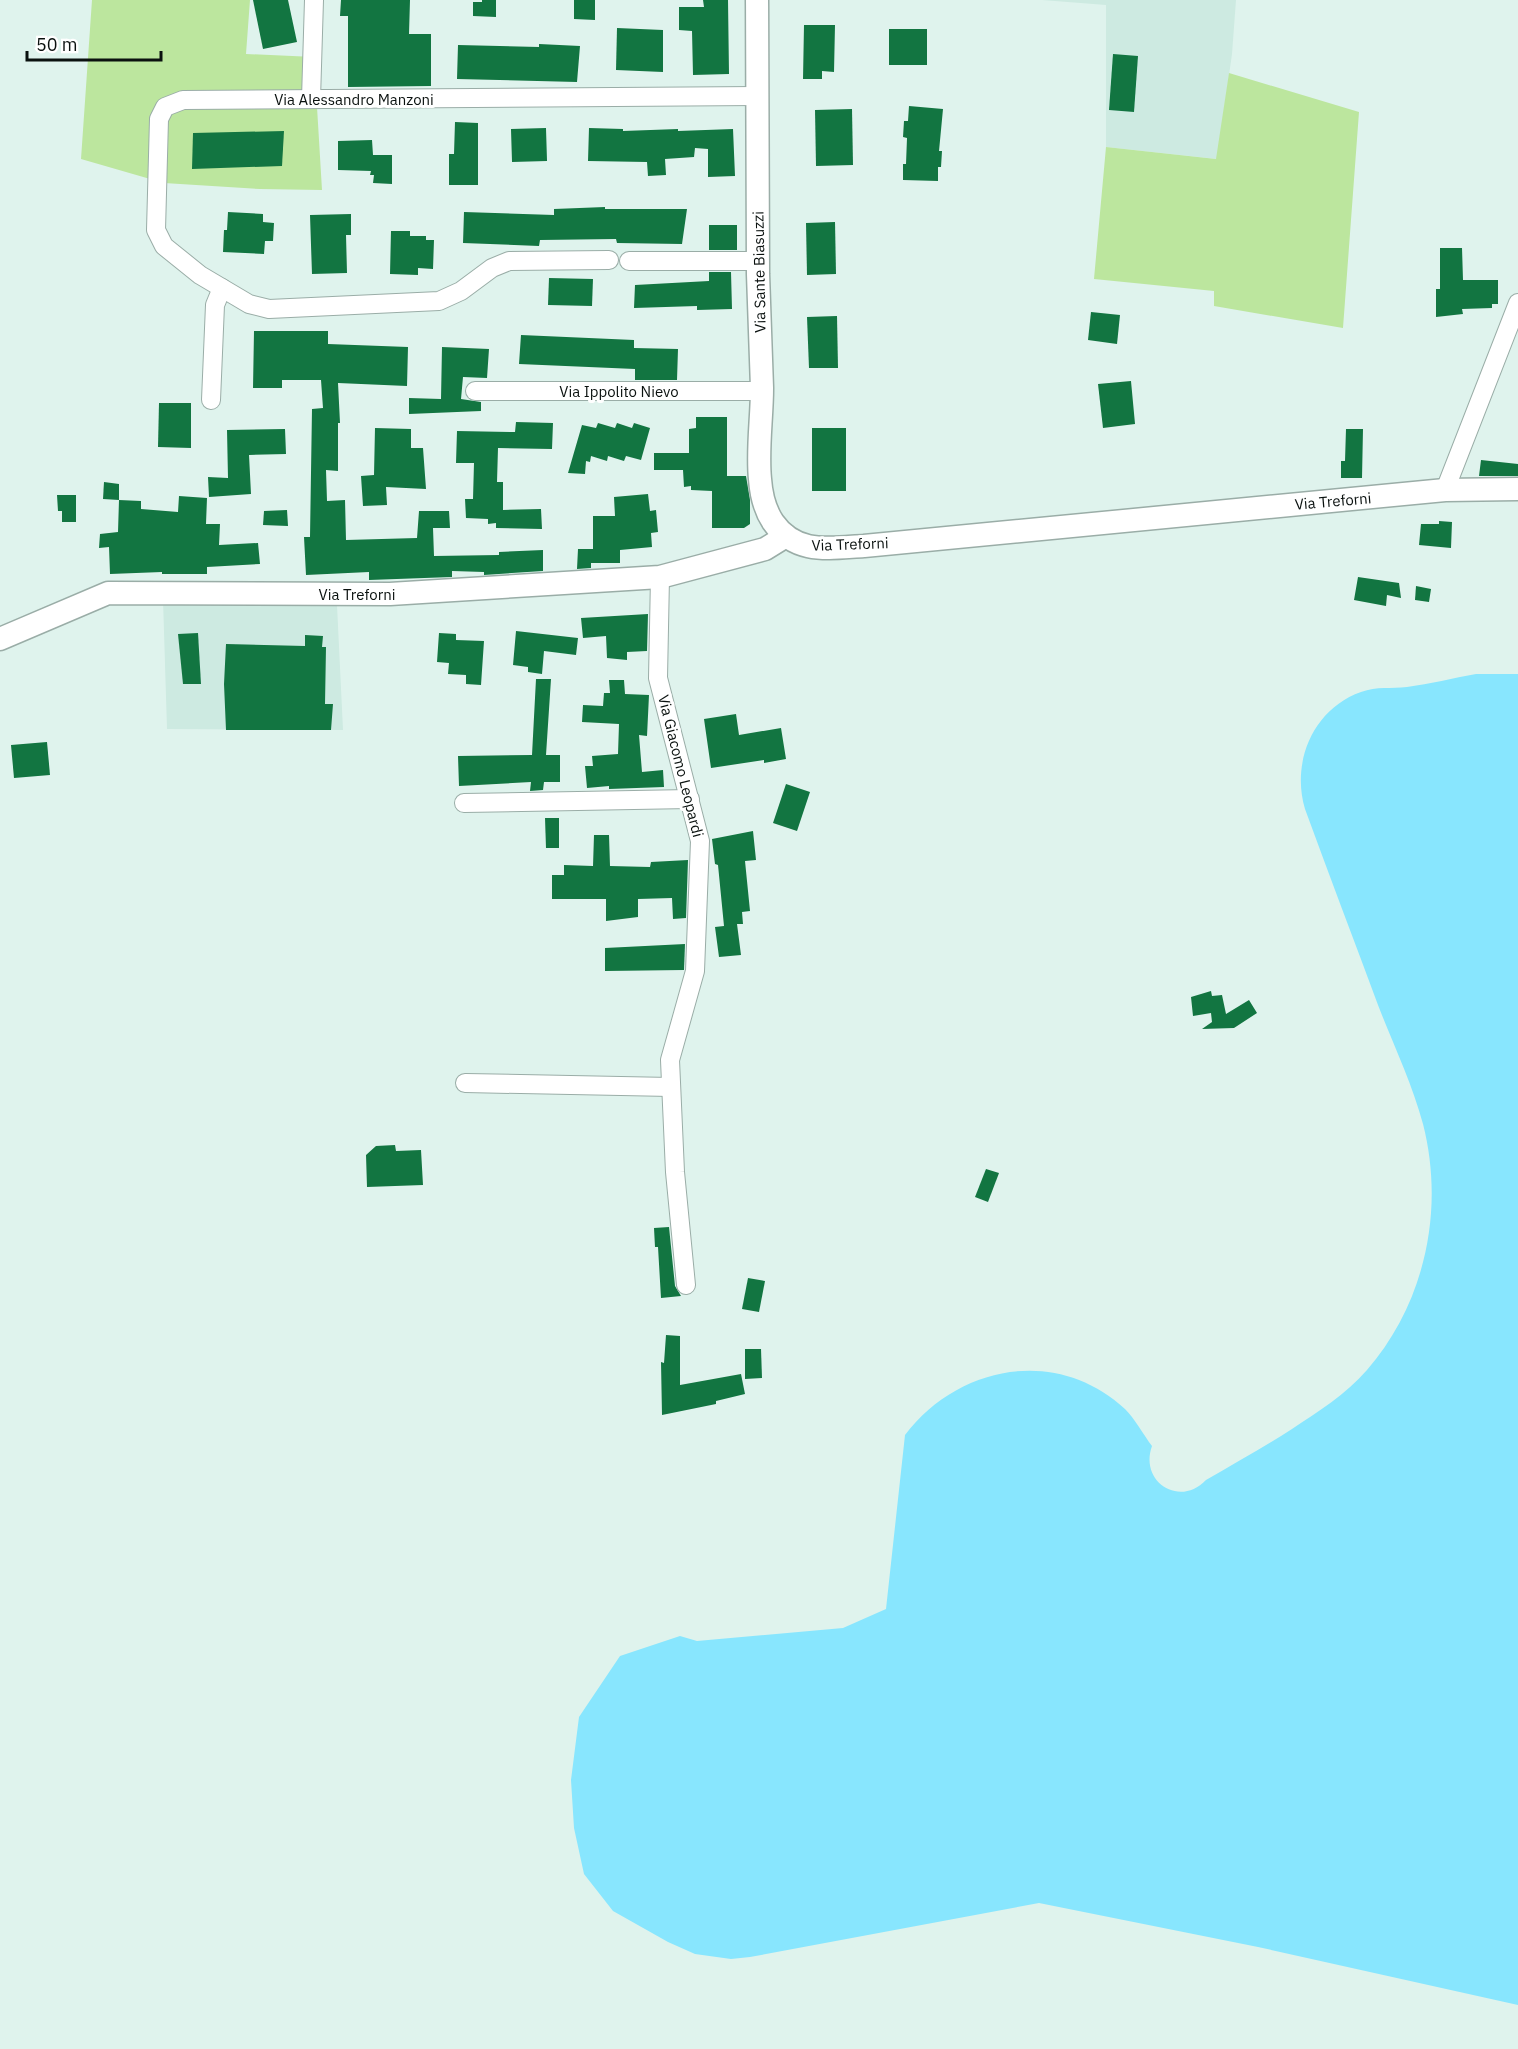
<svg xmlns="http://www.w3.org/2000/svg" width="1518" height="2049" viewBox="0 0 1518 2049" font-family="'IBM Plex Sans',sans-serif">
  <rect width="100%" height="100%" fill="#dff3ed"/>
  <g fill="#cdeae1">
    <polygon points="1042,0 1236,0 1232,54 1217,159 1106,147 1106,5"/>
    <polygon points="163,599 337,605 343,730 167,729"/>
  </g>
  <g fill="#bce69e">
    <polygon points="92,0 250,0 246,54 314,57 322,190 260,189 164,183 81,159"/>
    <polygon points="1229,73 1359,112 1343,328 1214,306 1214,291 1094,279 1106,147 1216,159"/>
  </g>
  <path fill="#88e6fe" d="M1476,674H1518V2005L1258,1947L1039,1903L750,1957L731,1959L695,1954L668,1942L613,1911L584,1874L574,1828L571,1780L579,1717L620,1656L680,1636L697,1641L843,1628L886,1609L905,1435C958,1365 1057,1346 1125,1409C1135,1419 1143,1434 1152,1446C1139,1482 1180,1508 1206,1480C1235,1463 1264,1447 1292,1429C1319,1411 1345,1395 1367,1370C1425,1303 1445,1210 1423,1124C1412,1083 1393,1044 1378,1005C1354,940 1329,875 1305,809C1291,762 1313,709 1361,692C1377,686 1391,689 1407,687C1430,684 1453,678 1476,674Z"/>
  <g fill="#127541">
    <polygon points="253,0 288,0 297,42 263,49"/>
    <polygon points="341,0 410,0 409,34 431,34 431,86 348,87 348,16 340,16"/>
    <polygon points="482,0 496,0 496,17 473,16 473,2 482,2"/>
    <polygon points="574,0 595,0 595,20 574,19"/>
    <polygon points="703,0 728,0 729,74 693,75 692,31 679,30 679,7 704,7"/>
    <polygon points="804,25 835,25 834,72 822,71 822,79 803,79"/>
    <polygon points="617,28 663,30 663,72 616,70"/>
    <rect x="889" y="29" width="38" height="36"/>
    <polygon points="539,44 580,46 577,82 457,79 458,45 539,47"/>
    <polygon points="1113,54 1138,56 1134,112 1109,110"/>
    <polygon points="909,106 943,109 939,151 942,151 941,167 938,167 938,181 903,180 903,164 906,164 907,138 903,137 904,121 908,121"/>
    <polygon points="852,109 853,165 816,166 815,110"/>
    <polygon points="455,122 478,123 478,185 449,185 449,154 454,154"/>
    <polygon points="546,128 547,161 512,162 511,129"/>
    <polygon points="589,128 623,129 623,131 678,129 678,131 733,129 735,176 708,177 708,149 695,148 694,157 665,159 666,175 648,176 647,162 588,161"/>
    <polygon points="284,131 282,166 192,169 193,133"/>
    <polygon points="372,140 373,155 392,155 392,184 373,183 374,175 370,175 371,171 338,170 338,141"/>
    <polygon points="605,207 605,209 687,209 682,244 617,243 616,239 540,240 539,246 463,243 464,212 554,215 554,209"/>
    <polygon points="228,212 263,214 263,222 274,223 273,241 265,241 264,254 223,252 224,230 227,230"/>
    <polygon points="351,214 351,235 346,235 347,273 312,274 310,215"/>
    <polygon points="835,222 836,274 807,275 806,223"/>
    <rect x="709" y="225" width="28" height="25"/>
    <polygon points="391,231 410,231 410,236 426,236 426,240 434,240 433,269 418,268 418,275 390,274"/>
    <polygon points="1440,248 1462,248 1463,280 1498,280 1498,304 1492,304 1492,308 1462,309 1463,314 1436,317 1436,289 1440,289"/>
    <polygon points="709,272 731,272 732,309 697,310 697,306 634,308 635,285 709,281"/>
    <polygon points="549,278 593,279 592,306 548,305"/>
    <polygon points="1091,312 1120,315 1117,344 1088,340"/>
    <polygon points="837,316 838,368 809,368 807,317"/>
    <polygon points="254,331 328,331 328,344 408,347 407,386 338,383 340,423 338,423 338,471 326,470 327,501 345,500 346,540 417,538 419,511 449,511 450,528 433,528 434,556 499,555 499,552 543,550 543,571 484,575 484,572 452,571 452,577 369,580 369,572 306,575 304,537 310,537 312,409 323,408 321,380 282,380 282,388 253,388"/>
    <polygon points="521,335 634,340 634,348 678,349 677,380 635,380 635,369 519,364"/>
    <polygon points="442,347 489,349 487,378 463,377 461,399 481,402 481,411 409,414 409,398 441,399"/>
    <polygon points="1131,381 1135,424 1103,428 1098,384"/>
    <polygon points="159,403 191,403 191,448 158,447"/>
    <polygon points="696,417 727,417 727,476 746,476 750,500 750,524 744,528 712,528 712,491 691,490 691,486 684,487 683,470 654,470 654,453 689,453 689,429 696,428"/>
    <polygon points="516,422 553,423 552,449 498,448 497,482 503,482 503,510 541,509 542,529 496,528 496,523 488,524 488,519 466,518 465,499 473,499 474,463 456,463 457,431 515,432"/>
    <polygon points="598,423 615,428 617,423 632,428 634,423 650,428 641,460 626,456 624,461 608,456 607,461 591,456 590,462 586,461 585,474 568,473 582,425 596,428"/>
    <polygon points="375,428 411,429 411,448 423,448 426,489 386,487 387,505 363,506 361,476 374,475"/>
    <rect x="812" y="428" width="34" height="63"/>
    <polygon points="285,429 286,454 249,455 251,494 209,497 208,477 228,478 227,430"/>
    <polygon points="1346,429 1363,429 1362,478 1341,478 1341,461 1345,461"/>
    <polygon points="1481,460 1518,464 1518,476 1479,476"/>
    <polygon points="104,482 119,484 119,500 103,499"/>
    <polygon points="648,494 650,511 656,510 658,532 651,533 652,547 620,550 620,563 591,563 591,568 577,569 578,549 593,549 593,516 615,516 614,497"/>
    <polygon points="57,495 76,495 76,522 62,522 62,511 58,511"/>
    <polygon points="179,496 207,498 206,524 220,524 219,545 258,543 260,564 207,567 207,574 162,574 162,572 110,574 109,547 99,548 100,534 118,532 119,500 141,501 141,509 178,512"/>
    <polygon points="287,510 288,526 263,525 264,511"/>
    <polygon points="1439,521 1452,522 1451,548 1419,545 1421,524 1439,524"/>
    <polygon points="1358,577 1399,583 1401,598 1387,595 1386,606 1354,600"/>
    <polygon points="1416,586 1431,589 1429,602 1415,600"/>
    <polygon points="648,614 647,651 627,652 627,660 607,658 606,636 583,638 581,618"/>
    <polygon points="516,631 578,638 576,655 544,651 542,674 528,672 528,667 513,665"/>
    <polygon points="198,633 201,684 183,684 178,634"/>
    <polygon points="439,633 456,634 456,640 484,641 481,685 466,684 466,675 448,674 449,663 437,662"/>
    <polygon points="305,635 323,636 322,647 326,647 325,704 333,704 331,730 226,730 224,684 226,644 305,646"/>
    <polygon points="536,679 551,679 546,755 560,755 560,782 544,782 543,790 530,791 531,782 459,786 458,756 532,755"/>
    <polygon points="609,680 624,680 625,694 649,695 647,736 639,735 642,772 663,770 664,787 609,789 609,786 587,788 585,766 593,766 592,756 618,754 619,724 582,722 583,705 603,706 604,693 610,693"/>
    <polygon points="736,714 739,735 781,728 786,759 764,763 764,760 711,768 704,719"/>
    <polygon points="47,742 50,775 14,778 11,745"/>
    <polygon points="786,784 810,792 797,831 773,823"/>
    <polygon points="545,818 559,818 559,848 546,848"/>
    <polygon points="753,831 756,860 745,861 750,911 742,912 743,924 737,924 741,955 719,957 715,927 724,926 718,865 715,864 712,839"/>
    <polygon points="594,835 609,835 610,866 650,867 651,862 688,860 686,918 673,919 672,898 638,899 638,917 606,921 606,899 552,899 552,875 564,875 564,865 593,866"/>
    <polygon points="685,944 684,970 605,971 605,948"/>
    <polygon points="1211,991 1212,996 1222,995 1226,1014 1249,1000 1257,1013 1234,1028 1202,1029 1212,1022 1211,1013 1193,1016 1191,997"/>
    <polygon points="395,1145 396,1151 421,1150 423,1185 367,1187 366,1155 376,1146"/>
    <polygon points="986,1169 999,1173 988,1202 975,1197"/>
    <polygon points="669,1227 675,1286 681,1296 661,1298 658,1247 655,1247 654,1228"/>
    <polygon points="748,1278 765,1281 759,1312 742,1309"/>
    <polygon points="666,1335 680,1336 680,1385 741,1374 745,1394 716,1401 716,1404 662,1415 661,1362 664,1363"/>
    <polygon points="745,1349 761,1349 762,1378 745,1379"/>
  </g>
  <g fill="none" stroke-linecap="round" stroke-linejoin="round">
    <defs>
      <g id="minor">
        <polyline points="311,99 314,0"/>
        <polyline points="609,260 509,261 492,268 461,291 439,301 269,309 249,304 200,275 164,246 156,230 159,119 165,107 183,100 758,96"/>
        <polyline points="629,261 758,261"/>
        <polyline points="475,391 762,391"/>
        <polyline points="211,400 215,305 222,288"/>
        <polyline points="1445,490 1518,303"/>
        <polyline points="660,577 658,678 700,841 695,971 670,1060 675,1172 686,1285"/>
        <polyline points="464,803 690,799"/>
        <polyline points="465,1083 671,1087"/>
      </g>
      <g id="tertiary">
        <path d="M757,0C758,91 757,182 758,274C759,312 761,350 762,388C762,418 757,449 760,479C761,493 765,510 773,522C796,555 829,548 864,546L1445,490L1518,489"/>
        <polyline points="0,639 108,593 390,594 660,577 765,549 786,536"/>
      </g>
    </defs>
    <use href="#minor" stroke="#9aada7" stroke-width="20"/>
    <use href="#tertiary" stroke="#9aada7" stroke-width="25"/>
    <use href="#minor" stroke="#fff" stroke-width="18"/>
    <use href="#tertiary" stroke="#fff" stroke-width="22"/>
  </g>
  <g text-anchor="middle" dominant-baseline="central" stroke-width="6" stroke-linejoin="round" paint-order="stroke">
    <g font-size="15" fill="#0a110f" stroke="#fff">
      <text x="354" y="99">Via Alessandro Manzoni</text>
      <text transform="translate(759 272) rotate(-91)">Via Sante Biasuzzi</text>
      <text x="619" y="391">Via Ippolito Nievo</text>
      <text transform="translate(1333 501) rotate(-5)">Via Treforni</text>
      <text transform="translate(850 544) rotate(-2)">Via Treforni</text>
      <text x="357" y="594">Via Treforni</text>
      <text transform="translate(681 766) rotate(76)">Via Giacomo Leopardi</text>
    </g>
  </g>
  <path d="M27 51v9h134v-9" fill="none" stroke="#0a110f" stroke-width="3"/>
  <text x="36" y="51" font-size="18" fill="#0a110f" stroke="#ffffff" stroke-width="4.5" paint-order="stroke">50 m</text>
</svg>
